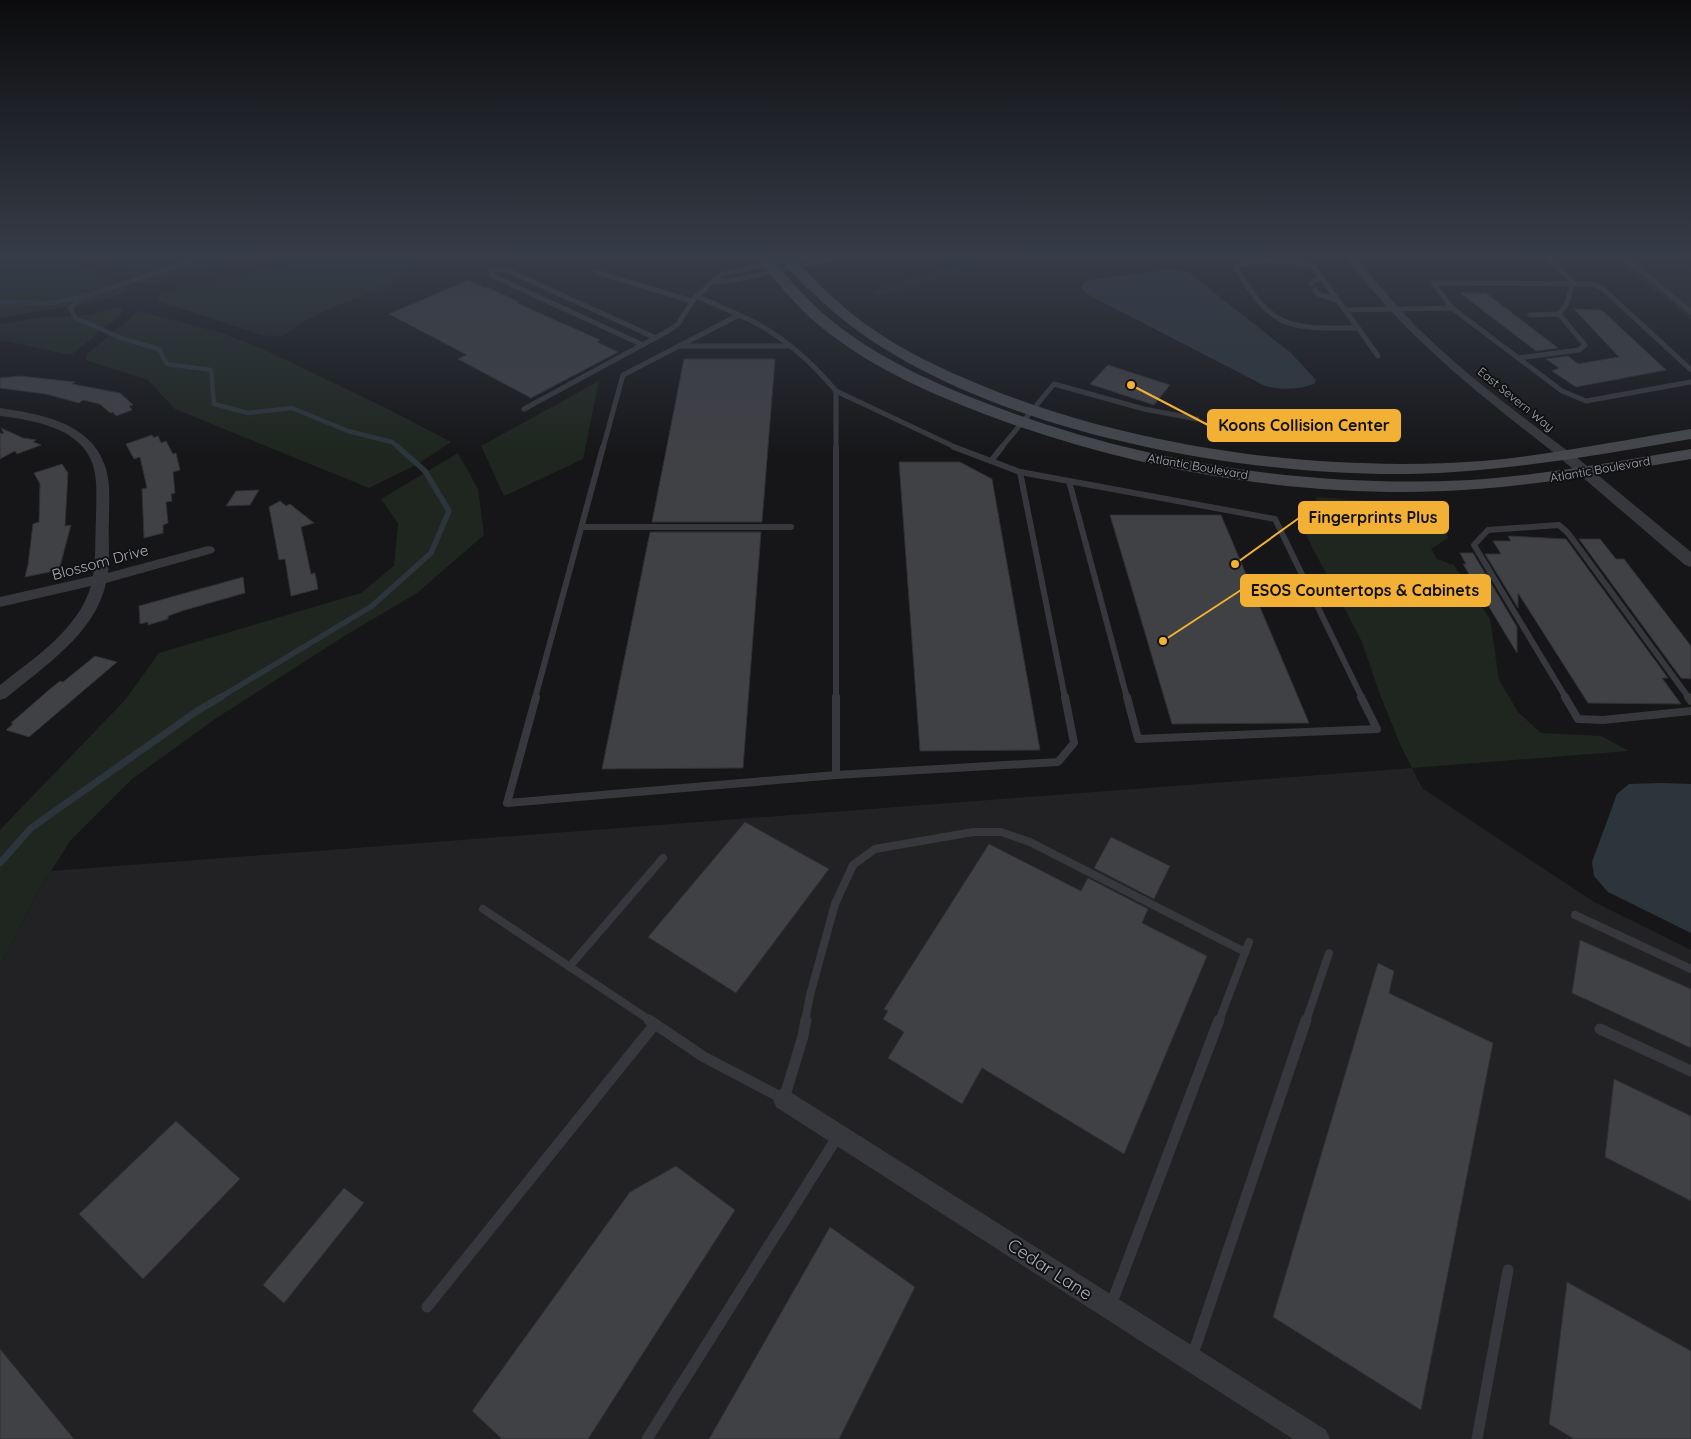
<svg xmlns="http://www.w3.org/2000/svg" width="1691" height="1439" viewBox="0 0 1691 1439" font-family="Quicksand,sans-serif">
  <rect width="100%" height="100%" fill="#161618"/>
  <g fill="#222225">
    <polygon points="1610,255 1691,255 1691,320"/>
    <polygon points="1412,768 1422,788 1594,902 1691,950 1691,1439 0,1439 0,965 38,892 51,871"/>
  </g>
  <g fill="#1e261f">
    <path d="M45,255C74,262 105,271 128,290C113,302 24,313 0,318V262L15,256Z"/>
    <polygon points="100,255 297,255 220,268 152,285 141,284 122,269 83,258"/>
    <polygon points="332,255 520,255 515,257 466,259 435,256 419,263 411,274 382,288 327,310 303,322 282,337 261,335 158,301 159,295 177,288"/>
    <polygon points="982,255 1037,255 994,270 980,266 876,297 872,291"/>
    <polygon points="113,308 122,308 121,315 71,355 0,340 0,324 37,318 89,315"/>
    <polygon points="139,311 222,333 267,351 388,409 451,442 418,464 369,488 175,409 148,380 85,360 88,353"/>
    <polygon points="599,381 583,459 504,496 481,446"/>
    <polygon points="458,453 478,489 484,535 417,593 346,635 215,719 132,779 70,841 38,892 0,965 0,830 125,700 159,653 361,593 394,566 398,523 381,499"/>
    <polygon points="1317,497 1429,506 1444,526 1448,538 1431,549 1437,559 1454,565 1490,619 1499,680 1518,712 1541,733 1601,736 1629,751 1412,768 1400,744 1379,692 1362,642 1299,522 1312,509"/>
  </g>
  <g fill="#2c353c">
    <path d="M1172,269L1188,272L1291,353L1316,380L1314,384C1296,390 1283,390 1265,386L1087,294L1081,288L1083,283L1089,280Z"/>
    <polygon points="1662,783 1691,784 1691,933 1608,892 1594,876 1592,862 1617,794 1629,784"/>
  </g>
  <g fill="none" stroke-linecap="round" stroke-linejoin="round">
    <g stroke="#2c353c" stroke-width="4.5">
      <polyline points="82,297 70,308 76,318 121,338 159,349 167,364 211,370 214,404 248,413 292,408 348,431 392,442 399,448"/>
      <polyline points="0,302 51,303 82,297 187,263 199,255"/>
    </g>
    <polyline stroke="#2c353c" stroke-width="5.5" points="219,698 372,606 431,553 449,511 425,471 398,447"/>
    <polyline stroke="#2c353c" stroke-width="7" points="0,863 31,828 197,711 221,697"/>
  </g>
  <g fill="#404145" stroke="#303034">
    <polygon points="468,280 485,288 487,287 519,302 517,303 600,340 597,342 618,352 531,398 458,359 467,355 389,314"/>
    <polygon points="1460,293 1486,293 1558,348 1536,351"/>
    <polygon points="1574,309 1600,310 1604,312 1666,370 1576,387 1552,371 1559,368 1546,359 1568,356 1578,364 1619,357"/>
    <polygon points="684,359 775,359 762,522 652,522"/>
    <polygon points="1108,365 1170,385 1154,405 1090,384"/>
    <polygon points="20,376 75,382 72,384 120,393 133,405 129,406 132,410 116,416 113,412 110,413 100,404 83,400 79,403 46,394 0,388 0,378"/>
    <polygon points="1,428 23,438 36,440 33,442 41,445 17,454 15,451 0,459 0,433 4,434"/>
    <polygon points="152,435 154,438 158,436 161,443 166,441 173,454 176,453 180,470 173,472 175,493 171,494 172,501 166,502 168,523 163,525 163,533 144,538 142,489 147,488 140,457 134,459 126,444"/>
    <polygon points="899,462 960,462 992,479 1040,750 920,751"/>
    <polygon points="62,464 68,473 65,526 71,525 59,570 25,577 28,565 33,524 39,522 40,484 34,473"/>
    <polygon points="259,490 250,505 226,506 236,491"/>
    <polygon points="280,501 286,506 290,504 314,523 301,527 311,574 315,573 318,589 291,596 285,559 279,560 269,507"/>
    <polygon points="1110,515 1221,515 1309,723 1172,724"/>
    <polygon points="650,532 761,532 743,768 602,769"/>
    <polygon points="1508,536 1566,539 1668,678 1662,678 1681,704 1588,703 1518,593 1518,608 1485,554 1501,554 1493,541 1511,541"/>
    <polygon points="1579,539 1600,539 1616,559 1624,559 1691,646 1691,679 1681,678"/>
    <polygon points="1460,553 1473,553 1517,627 1517,653 1463,564 1466,564"/>
    <polygon points="243,577 245,593 185,610 168,616 168,619 148,625 148,622 140,624 139,606"/>
    <polygon points="95,656 117,662 29,737 6,730 13,724 11,723 50,689 60,681 63,682"/>
    <polygon points="745,822 829,869 736,993 648,937"/>
    <polygon points="1111,837 1170,866 1154,899 1094,868"/>
    <polygon points="989,844 1081,891 1088,878 1148,909 1142,923 1207,956 1124,1154 982,1068 962,1104 888,1058 904,1032 883,1019 888,1011 884,1009"/>
    <polygon points="1580,940 1691,989 1691,1048 1572,993"/>
    <polygon points="1378,963 1394,971 1389,993 1493,1043 1421,1410 1273,1317"/>
    <polygon points="1614,1079 1691,1116 1691,1201 1605,1157"/>
    <polygon points="176,1121 240,1179 143,1279 79,1214"/>
    <polygon points="676,1166 735,1210 588,1439 502,1439 472,1411 630,1192"/>
    <polygon points="344,1188 364,1203 284,1303 263,1285"/>
    <polygon points="830,1227 915,1287 839,1439 709,1439"/>
    <polygon points="1567,1282 1691,1351 1691,1439 1574,1439 1549,1424"/>
    <polygon points="0,1349 74,1439 0,1439"/>
  </g>
  <g fill="none" stroke-linecap="round" stroke-linejoin="round">
    <g stroke="#37383d" stroke-width="5">
      <polyline points="1622,255 1691,312"/>
      <path d="M1261,260L1285,261L1313,266L1358,328C1288,328 1274,331 1236,268L1242,264Z"/>
      <polyline points="596,272 692,301"/>
      <polyline points="712,282 730,281 845,256"/>
      <polyline points="1311,284 1313,281 1321,278"/>
      <polyline points="1315,290 1318,294 1337,300"/>
      <polyline points="696,296 739,315"/>
      <polyline points="1344,310 1452,308"/>
      <polyline points="1530,315 1559,314"/>
      <polyline points="1358,328 1378,356"/>
      <polyline points="643,345 493,276 491,270 507,270 656,338"/>
      <polyline points="679,346 789,346"/>
      <polyline points="1519,358 1579,350 1585,345 1559,314 1566,305 1573,282 1550,261 1551,255"/>
      <polyline points="1691,370 1601,287 1590,284 1433,283 1452,308 1562,391 1586,401 1691,382"/>
      <polyline points="836,391 957,448"/>
      <polyline points="836,391 836,448"/>
      <polyline points="524,409 668,331 678,324 696,296 722,274 814,255"/>
      <path d="M603,448L623,375L739,315C778,331 809,359 836,391"/>
      <polyline points="1001,448 1054,384 1144,409 1197,419"/>
    </g>
    <g stroke="#37383d" stroke-width="6">
      <polyline points="836,447 836,698"/>
      <polyline points="954,447 991,461 1002,447"/>
      <polyline points="991,461 1020,472 1065,698"/>
      <polyline points="1020,472 1069,481"/>
      <polyline points="1069,481 1275,519 1362,698"/>
      <polyline points="1069,481 1127,698"/>
      <polyline points="582,527 791,527"/>
      <polyline points="535,698 603,447"/>
      <polyline points="1566,698 1474,545 1488,530 1559,525 1568,533 1689,698"/>
    </g>
    <g stroke="#37383d" stroke-width="8">
      <polyline points="536,697 507,803 836,775 836,697"/>
      <polyline points="1127,697 1138,739 1377,729 1361,697"/>
      <polyline points="1565,697 1578,719 1603,720 1691,711"/>
      <polyline points="1688,697 1691,701"/>
      <polyline points="836,775 1058,762 1074,743 1065,697"/>
      <polyline points="483,909 651,1021"/>
      <polyline points="1575,915 1691,969"/>
      <polyline points="569,967 663,858"/>
      <polyline points="805,1021 810,995 835,904 853,865 875,849 973,832 1001,832 1030,842 1245,952"/>
      <polyline points="1219,1021 1249,942"/>
      <polyline points="1306,1021 1329,953"/>
    </g>
    <g stroke="#37383d" stroke-width="11">
      <polyline points="649,1020 704,1057 784,1099 803,1036 806,1020"/>
      <polyline points="1600,1029 1691,1071"/>
      <polyline points="1111,1305 1219,1020"/>
      <polyline points="427,1307 655,1024"/>
      <polyline points="1192,1357 1306,1020"/>
      <polyline points="647,1439 838,1136"/>
      <polyline points="1477,1439 1508,1270"/>
    </g>
    <g fill="#37383d" fill-rule="evenodd">
      <path d="M1344,255H1354C1376,281 1397,308 1422,332C1467,376 1519,414 1569,452L1571,455L1569,458H1561C1482,397 1404,336 1344,255Z"/>
      <path d="M0,408C39,414 91,422 105,466C111,483 109,501 109,519C108,537 110,555 108,573L208,546L213,547L215,550L213,553L106,583C95,634 43,667 6,698L0,700V685C34,658 78,630 91,586L0,607V597L93,576C96,557 95,538 96,519C96,501 98,482 93,465C81,428 34,420 0,416Z"/>
      <polygon points="784,1088 1326,1430 1330,1439 1293,1439 776,1107 773,1099 776,1091"/>
    </g>
    <polygon fill="#37383d" fill-rule="evenodd" points="1565,450 1570,452 1691,552 1691,567 1685,565 1560,458 1557,455 1560,452"/>
    <g fill="#45474d" fill-rule="evenodd">
      <path d="M754,255H767C791,280 812,307 841,328C889,364 943,387 999,408C1149,464 1311,488 1470,480C1545,475 1618,461 1691,449V459C1596,475 1502,492 1406,492C1264,492 1120,465 987,415C932,394 877,370 830,334C810,319 793,301 776,281C769,273 760,264 754,255Z"/>
      <path d="M778,255H791C815,281 840,306 868,326C903,351 944,370 983,386C1134,448 1320,473 1482,461C1552,455 1622,440 1691,429V439C1597,455 1505,472 1410,474C1229,477 946,425 814,294C801,282 787,269 778,255Z"/>
    </g>
  </g>
  <linearGradient id="sky" x2="0" y2="1"><stop stop-color="#0c0c0d"/><stop offset="0.56" stop-color="#363c48"/><stop offset="1" stop-color="#363c48" stop-opacity="0"/></linearGradient>
  <rect width="1691" height="456" fill="url(#sky)"/>
  <g text-anchor="middle" dominant-baseline="central" stroke-width="4" stroke-linejoin="round" paint-order="stroke">
    <g font-size="12" fill="#a8adb8" stroke="#111113">
      <text transform="translate(1516 399) rotate(39)">East Severn Way</text>
      <text transform="translate(1198 466) rotate(10)">Atlantic Boulevard</text>
      <text transform="translate(1600 469) rotate(-10)">Atlantic Boulevard</text>
    </g>
    <g font-size="15" fill="#a8adb8" stroke="#111113">
      <text transform="translate(100 562) rotate(-15)">Blossom Drive</text>
    </g>
    <g font-size="18" fill="#a8adb8" stroke="#111113">
      <text transform="translate(1050 1269) rotate(33)">Cedar Lane</text>
    </g>
  </g>
  <path fill="none" stroke="#f2b134" stroke-width="2" d="M1131 385L1208 425M1235 564L1299 518M1163 641L1241 590"/>
  <g fill="#f2b134" stroke="#111113" stroke-width="2">
    <circle cx="1131" cy="385" r="5"/>
    <circle cx="1235" cy="564" r="5"/>
    <circle cx="1163" cy="641" r="5"/>
  </g>
  <g fill="#f2b134" stroke="#f2b134" stroke-width="2">
    <rect x="1208" y="410" width="192" height="31" rx="5"/>
    <rect x="1299" y="502" width="149" height="31" rx="5"/>
    <rect x="1241" y="575" width="249" height="31" rx="5"/>
  </g>
  <g font-size="16" text-anchor="middle" font-weight="bold" fill="#111">
    <text x="1304" y="431">Koons Collision Center</text>
    <text x="1373" y="523">Fingerprints Plus</text>
    <text x="1365" y="596">ESOS Countertops &amp; Cabinets</text>
  </g>
</svg>
